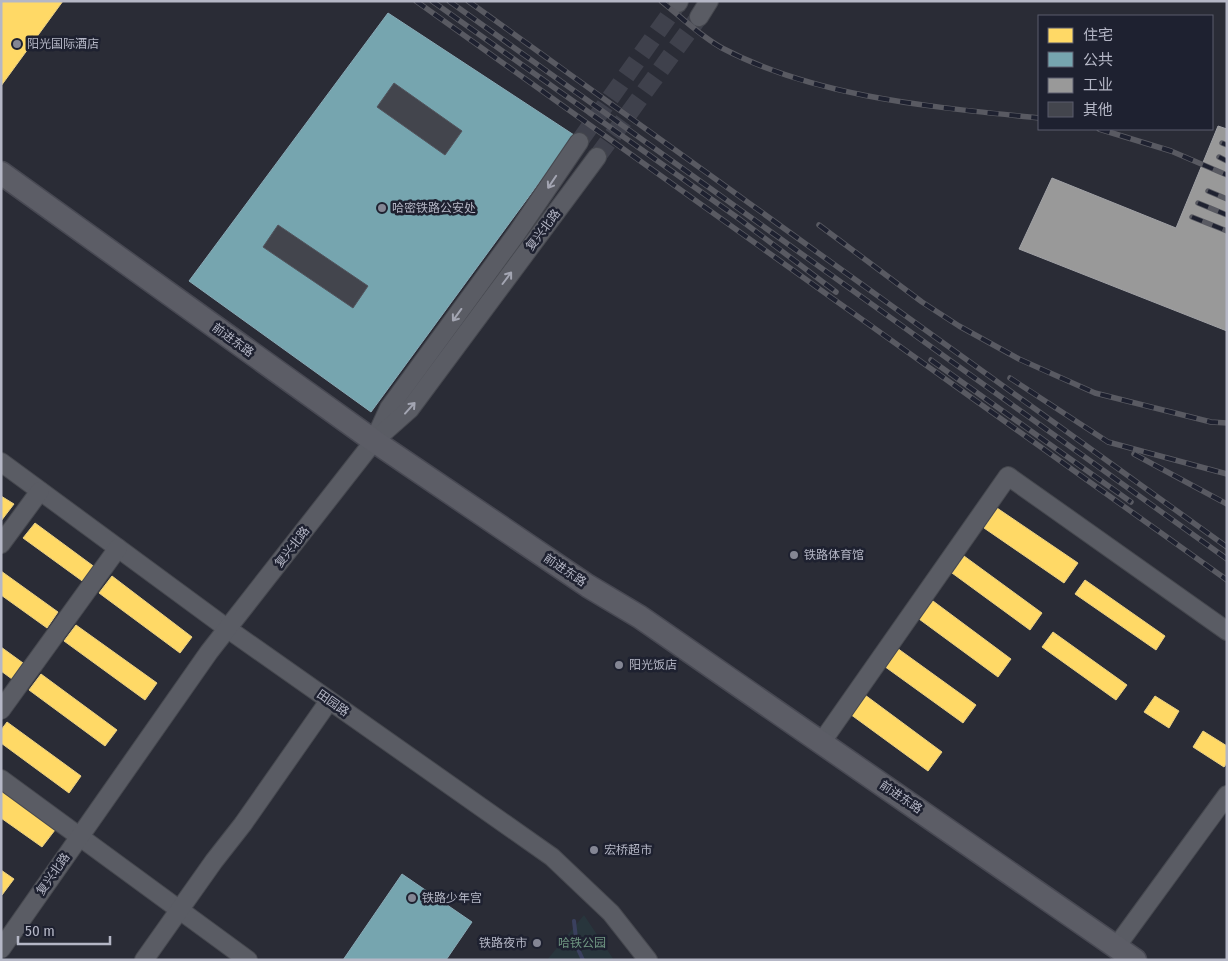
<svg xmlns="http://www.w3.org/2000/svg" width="1228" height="961" viewBox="0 0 1228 961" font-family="'Fira Sans Condensed','Noto Sans SC',sans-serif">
  <rect width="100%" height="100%" fill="#2a2c36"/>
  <polygon fill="#28353c" points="584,915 614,960 547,960"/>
  <g fill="#ffd966" stroke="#e9cf83">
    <polygon points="1,1 63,1 1,86"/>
    <polygon points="1,496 14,504 1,521"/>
    <polygon points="997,508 1078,563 1064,583 984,528"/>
    <polygon points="35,523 96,568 85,583 23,538"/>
    <polygon points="964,556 1042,613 1030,630 952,573"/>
    <polygon points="1,571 58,612 47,628 1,595"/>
    <polygon points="112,576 192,637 180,653 99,593"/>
    <polygon points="1085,580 1165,636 1156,650 1075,594"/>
    <polygon points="933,601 1011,659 998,677 919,619"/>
    <polygon points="76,625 157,683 145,700 64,641"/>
    <polygon points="1053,632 1127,685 1116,700 1042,647"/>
    <polygon points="1,647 23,663 12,679 1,671"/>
    <polygon points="897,648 976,705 963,723 884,666"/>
    <polygon points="41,674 117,730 105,746 29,690"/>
    <polygon points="865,695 942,752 928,771 850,714"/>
    <polygon points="1155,696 1179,711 1169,728 1144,712"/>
    <polygon points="7,722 81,776 69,793 1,743 1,730"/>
    <polygon points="1203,731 1227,746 1227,763 1224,767 1193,747"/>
    <polygon points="1,790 55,830 42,847 1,818"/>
    <polygon points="1,870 14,879 2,895 1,895"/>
  </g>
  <g fill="#76a5af" stroke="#89aab6">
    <polygon points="388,13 574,135 371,412 189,281"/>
    <polygon points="402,874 472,922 446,960 343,960"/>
  </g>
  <polygon fill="#999" stroke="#a1a2a6" points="1218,126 1227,129 1227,331 1019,249 1052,178 1176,228"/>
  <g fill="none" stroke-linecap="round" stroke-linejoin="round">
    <polyline stroke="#3a405e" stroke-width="4" points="574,921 577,947 583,960"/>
  </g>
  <g fill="#43454d" stroke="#52545d">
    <polygon points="394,83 462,131 445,155 377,107"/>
    <polygon points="278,225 368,286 353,308 263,247"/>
  </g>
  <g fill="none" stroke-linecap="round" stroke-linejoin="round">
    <g stroke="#3f414c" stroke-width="18" stroke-dasharray="18 9" stroke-linecap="butt">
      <polyline points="579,142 678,3"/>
      <polyline points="597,157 699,17"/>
    </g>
    <defs>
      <g id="minor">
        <polyline points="678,3 679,1"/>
        <polyline points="699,17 709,1"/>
        <polyline points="377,434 389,408 517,233 579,142"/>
        <polyline points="1,462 228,629 552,857 611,913 648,960"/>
        <polyline points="1,544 40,491"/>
        <polyline points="1,710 118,548"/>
        <polyline points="821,743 1008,476 1227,631"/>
        <polyline points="1,779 248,960"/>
        <polyline points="1116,947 1227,795"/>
        <polyline points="1,949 209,652 374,441 410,409 597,157"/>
        <polyline points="144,960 214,861 243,824 329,701"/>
      </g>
      <polyline id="major" points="1,173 374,441 588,586 640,617 1135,960"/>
    </defs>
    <use href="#minor" stroke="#46484f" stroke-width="20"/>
    <use href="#major" stroke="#484953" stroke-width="25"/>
    <use href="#minor" stroke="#5a5c64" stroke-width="18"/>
    <use href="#major" stroke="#5c5d66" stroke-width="22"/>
    <defs>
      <g id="rail">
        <polyline points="416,1 1227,580"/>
        <polyline points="432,1 738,218 836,292"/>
        <polyline points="449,1 1227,559"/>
        <polyline points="468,1 1227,547"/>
        <path d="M661,1C680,16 700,36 722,48C817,98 934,107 1039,118"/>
        <polyline points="1099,129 1171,151 1227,175"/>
        <polyline points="1222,143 1227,145"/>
        <polyline points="1219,157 1227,161"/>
        <polyline points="1208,191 1227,199"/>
        <polyline points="1198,203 1227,215"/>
        <polyline points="1192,217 1227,231"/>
        <polyline points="819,225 922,302 959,326 1019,359 1095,393 1211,422 1227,423"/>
        <polyline points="931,360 1131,502"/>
        <polyline points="1010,378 1108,442 1227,474"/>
        <polyline points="1134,454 1227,504"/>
      </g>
    </defs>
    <use href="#rail" stroke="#595a62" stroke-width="5.5"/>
    <use href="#rail" stroke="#1e2130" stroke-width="4" stroke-dasharray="11" stroke-linecap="butt"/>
  </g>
  <defs><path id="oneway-shaft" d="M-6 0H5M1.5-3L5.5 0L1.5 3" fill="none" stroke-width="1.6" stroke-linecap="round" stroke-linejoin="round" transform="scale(1.25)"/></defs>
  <g stroke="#a3a5b2">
    <use href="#oneway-shaft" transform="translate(552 182) rotate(124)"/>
    <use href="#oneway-shaft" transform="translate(507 278) rotate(-53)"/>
    <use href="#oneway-shaft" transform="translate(457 315) rotate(126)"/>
    <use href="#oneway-shaft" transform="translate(410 408) rotate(-48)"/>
  </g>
  <g fill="#848694" stroke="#1e2130" stroke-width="2">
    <circle cx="17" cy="44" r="5"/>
    <circle cx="382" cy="208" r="5"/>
    <circle cx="794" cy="555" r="5"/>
    <circle cx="619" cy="665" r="5"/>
    <circle cx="594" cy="850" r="5"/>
    <circle cx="412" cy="898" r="5"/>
    <circle cx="537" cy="943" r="5"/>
  </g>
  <g text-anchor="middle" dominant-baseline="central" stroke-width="5" stroke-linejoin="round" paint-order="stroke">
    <g font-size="12" fill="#b5b7c6" stroke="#1e2130" text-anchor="start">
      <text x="27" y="44">阳光国际酒店</text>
      <text x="392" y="208">哈密铁路公安处</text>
      <text x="804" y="555">铁路体育馆</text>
      <text x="629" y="665">阳光饭店</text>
      <text x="604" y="850">宏桥超市</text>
      <text x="422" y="898">铁路少年宫</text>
      <text x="527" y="943" text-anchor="end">铁路夜市</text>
    </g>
    <g font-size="12" fill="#b5b7c6" stroke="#1e2130">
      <text transform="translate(543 230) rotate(-53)">复兴北路</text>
      <text transform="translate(233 340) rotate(36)">前进东路</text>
      <text transform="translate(292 547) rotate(-52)">复兴北路</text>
      <text transform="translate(565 570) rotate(34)">前进东路</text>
      <text transform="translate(333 703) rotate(35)">田园路</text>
      <text transform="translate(901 797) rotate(34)">前进东路</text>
      <text transform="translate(53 874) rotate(-55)">复兴北路</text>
    </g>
    <g font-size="12" fill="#6e9581" stroke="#1e2130">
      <text x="582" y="943">哈铁公园</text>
    </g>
  </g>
  <rect width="1228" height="961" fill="none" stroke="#b5b7c6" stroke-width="5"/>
  <rect x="1038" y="15" width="175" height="115" fill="#1e2130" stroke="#5a5d6c"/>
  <rect x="1048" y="28" width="25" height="15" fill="#ffd966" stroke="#5a5d6c"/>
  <text x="1083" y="40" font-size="15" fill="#b5b7c6">住宅</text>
  <rect x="1048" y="52" width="25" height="15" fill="#76a5af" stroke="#5a5d6c"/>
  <text x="1083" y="65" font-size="15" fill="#b5b7c6">公共</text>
  <rect x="1048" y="78" width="25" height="15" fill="#999999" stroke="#5a5d6c"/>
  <text x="1083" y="90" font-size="15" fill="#b5b7c6">工业</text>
  <rect x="1048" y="102" width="25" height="15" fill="#43454d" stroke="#5a5d6c"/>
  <text x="1083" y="115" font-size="15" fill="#b5b7c6">其他</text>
  <path d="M18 936v8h92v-8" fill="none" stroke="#b5b7c6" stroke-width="2.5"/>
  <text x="25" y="936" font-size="15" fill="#b5b7c6" stroke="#1e2130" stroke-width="4" paint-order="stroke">50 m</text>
</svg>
